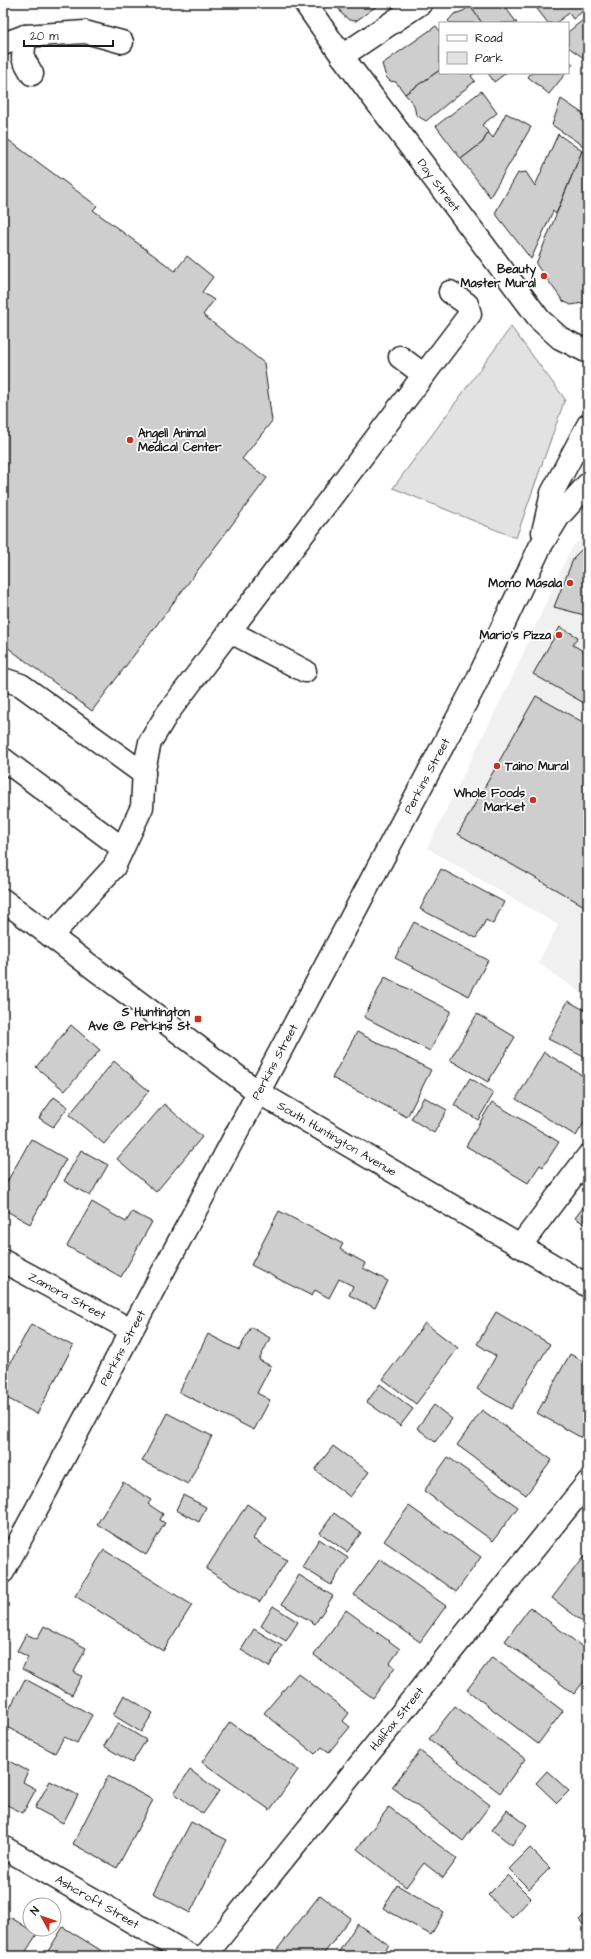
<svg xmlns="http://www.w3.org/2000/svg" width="591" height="1959" viewBox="0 0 591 1959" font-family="'Architects Daughter',sans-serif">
  <rect width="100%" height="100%" fill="#fff"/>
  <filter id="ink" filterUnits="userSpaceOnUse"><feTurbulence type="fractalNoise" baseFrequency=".025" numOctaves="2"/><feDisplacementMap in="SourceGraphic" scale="8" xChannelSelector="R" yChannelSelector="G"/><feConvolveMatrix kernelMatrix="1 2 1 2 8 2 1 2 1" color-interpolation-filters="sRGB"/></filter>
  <g filter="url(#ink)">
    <polygon fill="#f0f0f0" points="588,533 588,998 538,963 558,925 427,848 511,680 565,561 573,546"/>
    <polygon fill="#e2e2e2" stroke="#7f7f7f" points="511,327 565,399 516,538 393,488"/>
    <g fill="#cecece" stroke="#1c1c1c">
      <polygon points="339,3 381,3 356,21 349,20 342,14 338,7"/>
      <polygon points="475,3 502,3 517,23 482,23 470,6"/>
      <polygon points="536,3 585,3 588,7 573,19 569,13 556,23 548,23 534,5"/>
      <polygon points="470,6 482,23 450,23 448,21 454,14 463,11"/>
      <polygon points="588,16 588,61 568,47 568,32"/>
      <polygon points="436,26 440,31 440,70 405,94 396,82 390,81 386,77 382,64"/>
      <polygon points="568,60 573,64 568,70"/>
      <polygon points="440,70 440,73 475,73 471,76 475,81 426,121 416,115 414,105 405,94"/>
      <polygon points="488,73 506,73 494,82"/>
      <polygon points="531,73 566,73 549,94 528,77"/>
      <polygon points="481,91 497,113 482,125 488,132 483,142 461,159 436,126"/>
      <polygon points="561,99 588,117 588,149 552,125"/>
      <polygon points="506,113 531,127 490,197 461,159 483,142 488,132 493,138"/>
      <polygon points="558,134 582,151 556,214 553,211 531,259 495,213 518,173 526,172 535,186"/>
      <polygon points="3,136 97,206 93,210 175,271 187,256 213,277 202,292 214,300 203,315 264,363 272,421 242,459 267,478 92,711 3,644"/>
      <polygon points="582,151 588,155 588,297 583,303 571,305 563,301 536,264"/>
      <polygon points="588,543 588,616 554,607 574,557"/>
      <polygon points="560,627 578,637 573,645 588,654 588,699 587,699 584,703 533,674"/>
      <polygon points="536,696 588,725 588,908 458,834"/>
      <polygon points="441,869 504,902 493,924 486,920 476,938 420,909"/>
      <polygon points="414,922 488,960 469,996 395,958"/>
      <polygon points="385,977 451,1011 430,1051 364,1017"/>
      <polygon points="568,1001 588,1012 588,1059 548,1039"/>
      <polygon points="477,1014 515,1037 488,1082 450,1060"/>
      <polygon points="71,1025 100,1050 65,1091 36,1067"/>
      <polygon points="357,1032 431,1070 407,1117 332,1078"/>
      <polygon points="544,1052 588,1079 588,1116 576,1136 516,1099"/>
      <polygon points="114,1061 149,1091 104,1144 69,1115"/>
      <polygon points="470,1078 494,1093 478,1120 454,1105"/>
      <polygon points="54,1097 68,1107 53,1127 39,1118"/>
      <polygon points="424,1097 447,1110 434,1133 411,1119"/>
      <polygon points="492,1102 559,1142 543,1167 540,1165 528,1183 466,1146"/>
      <polygon points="164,1104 202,1137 156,1192 117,1159"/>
      <polygon points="31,1139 66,1159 30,1224 3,1209 3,1189"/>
      <polygon points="81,1150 108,1165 90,1196 64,1181"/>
      <polygon points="588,1201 588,1226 575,1218"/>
      <polygon points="92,1202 126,1222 132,1212 152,1222 121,1277 67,1246"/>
      <polygon points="279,1211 343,1244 340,1249 365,1263 363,1268 388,1281 375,1308 349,1295 353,1286 339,1279 329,1298 315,1290 312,1296 251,1265"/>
      <polygon points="496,1312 550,1344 511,1409 477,1389 496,1356 477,1344"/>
      <polygon points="425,1323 458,1348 416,1404 383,1379"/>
      <polygon points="31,1324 73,1346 37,1414 3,1396 3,1377"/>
      <polygon points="251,1327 270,1338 259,1360 271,1366 257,1393 270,1400 254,1430 179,1392 208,1334 239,1350"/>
      <polygon points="570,1354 588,1364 588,1427 582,1438 537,1413"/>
      <polygon points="380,1384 413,1409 400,1426 367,1402"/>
      <polygon points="434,1405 452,1419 435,1442 417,1428"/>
      <polygon points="482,1410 552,1460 526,1495 457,1445"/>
      <polygon points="167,1413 212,1436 188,1484 142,1461"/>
      <polygon points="333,1446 369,1472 350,1497 315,1470"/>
      <polygon points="448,1457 518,1507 493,1541 424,1491"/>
      <polygon points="123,1482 151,1500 148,1504 163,1514 160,1520 165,1523 146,1555 97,1524"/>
      <polygon points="183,1495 206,1507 199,1522 176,1510"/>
      <polygon points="247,1504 266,1517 253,1539 287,1560 260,1602 206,1569"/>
      <polygon points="409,1506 481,1557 456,1592 384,1541"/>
      <polygon points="334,1513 361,1533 347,1552 320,1533"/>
      <polygon points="319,1539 348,1558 331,1585 302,1567"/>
      <polygon points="104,1550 192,1605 163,1651 75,1596"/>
      <polygon points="584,1556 588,1559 588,1626 552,1598"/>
      <polygon points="380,1559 446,1606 420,1642 354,1595"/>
      <polygon points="299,1575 333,1596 315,1624 282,1604"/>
      <polygon points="273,1606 298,1622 286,1641 261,1626"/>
      <polygon points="530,1607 588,1651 588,1676 574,1694 505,1641"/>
      <polygon points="346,1610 400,1649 390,1663 395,1667 373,1698 314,1655"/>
      <polygon points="44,1626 86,1648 74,1672 82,1676 72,1695 22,1669 28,1657 17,1651 26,1634 37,1639"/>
      <polygon points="254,1629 282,1646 269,1667 241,1650"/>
      <polygon points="492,1657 563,1711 538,1744 467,1690"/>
      <polygon points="298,1673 349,1713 343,1721 350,1727 329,1752 322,1747 315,1754 264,1713"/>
      <polygon points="25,1679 92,1715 77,1743 64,1737 55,1753 3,1725 3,1721"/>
      <polygon points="124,1695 153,1713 141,1732 113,1715"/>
      <polygon points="455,1706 525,1759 500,1793 429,1739"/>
      <polygon points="230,1722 298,1770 270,1810 202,1762"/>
      <polygon points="118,1723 146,1740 132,1763 104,1746"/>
      <polygon points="420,1751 490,1805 463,1841 392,1787"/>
      <polygon points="3,1758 28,1771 23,1782 36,1789 23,1813 3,1803"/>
      <polygon points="190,1770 219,1791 203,1814 174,1793"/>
      <polygon points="547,1771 569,1791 557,1803 536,1783"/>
      <polygon points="108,1776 153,1800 117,1868 73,1844"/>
      <polygon points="50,1781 78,1795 63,1823 35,1808"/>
      <polygon points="389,1807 457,1859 443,1878 424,1863 406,1887 357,1849"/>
      <polygon points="507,1810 527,1825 512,1845 492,1830"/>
      <polygon points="191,1822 227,1840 190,1913 153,1893"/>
      <polygon points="530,1848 550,1868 529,1889 509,1869"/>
      <polygon points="508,1875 531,1898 512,1918 488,1895"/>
      <polygon points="397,1885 444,1912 431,1935 383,1908"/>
      <polygon points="320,1895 351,1918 322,1956 272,1956"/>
      <polygon points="588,1911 588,1929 579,1920"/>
      <polygon points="10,1917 37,1934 23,1956 8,1956 3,1953 3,1928"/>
      <polygon points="357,1924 389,1945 382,1956 336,1956"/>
      <polygon points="63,1927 110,1956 45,1956"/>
      <polygon points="569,1949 576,1956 561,1956"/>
    </g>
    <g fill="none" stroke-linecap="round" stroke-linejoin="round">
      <defs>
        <g id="minor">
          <path id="s1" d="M305,3L342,56L540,320L560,338L588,352"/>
          <polyline points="25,36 85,32 122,42"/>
          <polyline points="3,44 25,36 23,58 32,74"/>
          <polyline points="342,56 421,3"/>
          <polyline points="400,357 424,375"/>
          <polyline points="229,631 305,671"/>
          <polyline points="3,679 21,685 144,774"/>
          <polyline points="3,759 122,848"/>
          <polyline points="51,936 114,867 142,807 144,770 150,742 167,714 470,314 467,304 450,292"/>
          <polyline points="520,1246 588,1156"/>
          <path id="s2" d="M3,1261L131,1330"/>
          <path id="s3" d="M3,1847L191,1956"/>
          <path id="s4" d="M205,1956L588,1482"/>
        </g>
        <g id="major">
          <polyline points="543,532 552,493 588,425"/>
          <path id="s5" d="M3,900L258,1092L588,1286"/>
          <path id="s6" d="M3,1572L474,687L540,547L559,516L588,484"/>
        </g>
      </defs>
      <use href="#minor" stroke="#1c1c1c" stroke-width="25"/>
      <use href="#major" stroke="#1c1c1c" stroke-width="25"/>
      <use href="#minor" stroke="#fff" stroke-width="22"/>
      <use href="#major" stroke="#fff" stroke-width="22"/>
    </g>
  </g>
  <g fill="#c8321e" stroke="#fff" stroke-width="1.5">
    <circle cx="544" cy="276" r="4"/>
    <circle cx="130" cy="440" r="4"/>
    <circle cx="570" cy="583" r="4"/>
    <circle cx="559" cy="635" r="4"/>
    <circle cx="497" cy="766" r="4"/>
    <circle cx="533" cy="800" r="4"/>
    <rect x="194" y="1015" width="8" height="8" rx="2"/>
  </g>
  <g text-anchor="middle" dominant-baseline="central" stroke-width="3.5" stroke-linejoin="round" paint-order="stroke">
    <g font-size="12" fill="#1c1c1c" stroke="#fff">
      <text stroke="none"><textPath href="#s1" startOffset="226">Day Street</textPath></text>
      <text stroke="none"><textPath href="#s6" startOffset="902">Perkins Street</textPath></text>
      <text stroke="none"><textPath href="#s6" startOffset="578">Perkins Street</textPath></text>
      <text stroke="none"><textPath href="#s5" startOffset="411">South Huntington Avenue</textPath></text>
      <text stroke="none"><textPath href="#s2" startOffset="73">Zamora Street</textPath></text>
      <text stroke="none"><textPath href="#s6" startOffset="254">Perkins Street</textPath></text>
      <text stroke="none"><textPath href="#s4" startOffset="305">Halifax Street</textPath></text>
      <text stroke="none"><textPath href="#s3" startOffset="109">Ashcroft Street</textPath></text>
    </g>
    <g font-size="12" font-weight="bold" fill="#1c1c1c" stroke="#fff" text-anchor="end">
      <text x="536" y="269">Beauty<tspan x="536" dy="14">Master Mural</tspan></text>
      <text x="138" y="433" text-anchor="start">Angell Animal<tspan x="138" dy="14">Medical Center</tspan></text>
      <text x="562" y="583">Momo Masala</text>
      <text x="551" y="635">Mario's Pizza</text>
      <text x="505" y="766" text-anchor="start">Taino Mural</text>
      <text x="525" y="793">Whole Foods<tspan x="525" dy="14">Market</tspan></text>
      <text x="190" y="1012">S Huntington<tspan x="190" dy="14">Ave @ Perkins St</tspan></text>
    </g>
  </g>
  <rect width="591" height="1959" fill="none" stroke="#fff" stroke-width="16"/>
  <rect x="8" y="8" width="575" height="1943" fill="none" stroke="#1c1c1c" stroke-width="1.5" filter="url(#ink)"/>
  <rect x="439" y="22" width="130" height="52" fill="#ffffff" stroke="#a4a4a4"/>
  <rect x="447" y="35" width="20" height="6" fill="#ffffff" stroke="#a4a4a4"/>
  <text x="475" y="42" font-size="12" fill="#1c1c1c">Road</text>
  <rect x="447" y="52" width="20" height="12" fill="#e2e2e2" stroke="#a4a4a4"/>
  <text x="475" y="62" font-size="12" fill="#1c1c1c">Park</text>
  <g transform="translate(42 1917) rotate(310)"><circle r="19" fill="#ffffff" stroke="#a4a4a4"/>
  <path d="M0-3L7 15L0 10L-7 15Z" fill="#c8321e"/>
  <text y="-6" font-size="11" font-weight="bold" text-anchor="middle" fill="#1c1c1c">N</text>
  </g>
  <path d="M24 40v6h89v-6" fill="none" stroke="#1c1c1c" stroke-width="2"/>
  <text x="30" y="40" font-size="12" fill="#1c1c1c" stroke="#ffffff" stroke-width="3" paint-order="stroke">20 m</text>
</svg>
